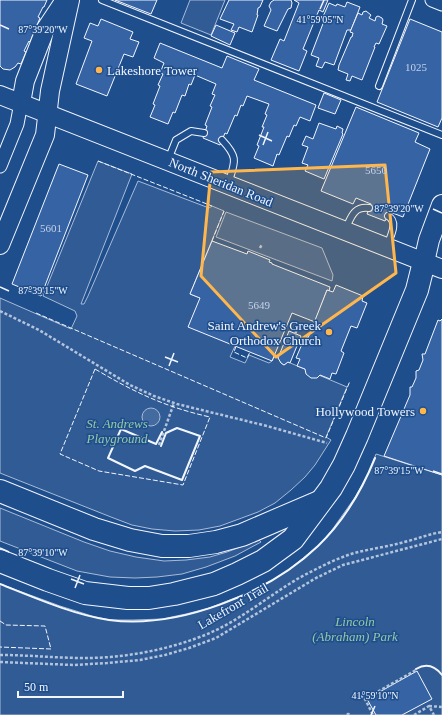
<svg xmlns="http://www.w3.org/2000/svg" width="442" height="715" viewBox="0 0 442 715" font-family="Georgia,serif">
  <rect width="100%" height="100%" fill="#1f4e8c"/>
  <g fill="#305b95" stroke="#a8bbd7">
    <polygon points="190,0 225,0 211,35 181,23"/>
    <polygon points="98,161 132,174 81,304 84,304 88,296 138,181 209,208 212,206 224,211 190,294 200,298 235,346 230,357 245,363 249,355 269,363 272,361 274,357 279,358 281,363 284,365 288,362 347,387 326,437 331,440 315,465 305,477 291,490 275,503 258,512 220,526 199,530 175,531 152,529 132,525 111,517 0,473 0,298 71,329 77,316 75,311 43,296"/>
    <polygon points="226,212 322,248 333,275 332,281 216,237"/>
    <polygon points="376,454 442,475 442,715 0,715 0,584 60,606 92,616 110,620 133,620 162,619 186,614 209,608 248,593 271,581 287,571 318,546 332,530 356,496 368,474"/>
    <polygon points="0,508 84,542 110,551 136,557 164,561 186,560 210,557 227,552 259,540 261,542 235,556 206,567 182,574 157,577 135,578 110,577 77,571 0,541"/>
  </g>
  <circle fill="#446ba0" stroke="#a8bbd7" cx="151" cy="417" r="9"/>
  <g fill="#3563a3" stroke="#f2f6ff">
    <polygon points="0,0 47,0 44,7 43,7 38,17 40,18 30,42 29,41 24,51 26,52 21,64 18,63 15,67 10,70 3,69 0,66"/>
    <polygon points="115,0 157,0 151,14"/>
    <polygon points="229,0 263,0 260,7 258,8 257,15 258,15 252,32 239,27 237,32 231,30 234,24 220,19"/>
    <polygon points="274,0 291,0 292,3 291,8 288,9 277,31 264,26 271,10 269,6 271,2"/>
    <polygon points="294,0 328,0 323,12 319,10 303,49 307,51 299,71 271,60 280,39 284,41 299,3"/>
    <polygon points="347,2 360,7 351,30 347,30 334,65 325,62 322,68 316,66 319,58 311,55 324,21 322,19 329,3 336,6 337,4 345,7"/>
    <polygon points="366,11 371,15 369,18 375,21 376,17 378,16 382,18 383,20 382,24 387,26 379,44 376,43 374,47 375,47 362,80 352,76 350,81 346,80 348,74 338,70 339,65 351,37 352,37 353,33 350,32 358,13 362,15 363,12"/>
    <polygon points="101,19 133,32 130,39 139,42 133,57 124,54 107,96 76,84 92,41 84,38 90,23 98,26"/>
    <polygon points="410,19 442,32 442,118 438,127 377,102"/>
    <polygon points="216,25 235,33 230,45 211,36"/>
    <polygon points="160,43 222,68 227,56 259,69 254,80 316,105 310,121 300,117 296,126 294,125 289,137 287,136 279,155 277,154 273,166 254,158 259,146 257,145 264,127 262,127 267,115 265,114 269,104 247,96 243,106 241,105 237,116 235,115 227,134 225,133 220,145 203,138 207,126 205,125 212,107 210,106 215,95 212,94 216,84 195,75 191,85 189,84 185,96 182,95 175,113 173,112 168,124 150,117 155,105 153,104 160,86 158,85 163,74 160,73 164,63 154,58"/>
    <polygon points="324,93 341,100 335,114 318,108"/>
    <polygon points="356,107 419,133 415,142 430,149 403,217 390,212 385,221 367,214 371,204 356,198 353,204 321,191"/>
    <polygon points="319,123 336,129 337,126 343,129 342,133 343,134 324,179 305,171 308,165 302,163 308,147 302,145 306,136 313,139"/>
    <polygon points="59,164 88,175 41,296 12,284"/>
    <polygon points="212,241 247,254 248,251 270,260 269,262 272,263 272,264 330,287 329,291 327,290 315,322 292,313 272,361 188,327 200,298 190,294"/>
    <polygon points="336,285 363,296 362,301 367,303 357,328 351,326 341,351 344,353 336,374 332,373 330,379 320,375 317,378 311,378 306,374 305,369 297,366 300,359 296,358 305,337 308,338 327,290 333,292"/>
    <polygon points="442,319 442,475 384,456 410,395 410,387 412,387 416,378 416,371 419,370 423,360 422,354 425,354 438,320 440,321"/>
    <polygon points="289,331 301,336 290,363 288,362 284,365 281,363 278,358"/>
    <polygon points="417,671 432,699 402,715 376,715 367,699"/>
  </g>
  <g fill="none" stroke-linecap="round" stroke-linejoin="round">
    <defs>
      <g id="lane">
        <polyline points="102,0 442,135"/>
        <polyline points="379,86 412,0"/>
        <path d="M222,140C239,158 235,162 228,184"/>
        <polyline points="168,160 176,140 191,131 204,133"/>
        <path d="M345,230C351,218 353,206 369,208"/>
        <path d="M387,246C390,237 399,222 388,216"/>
      </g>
      <g id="street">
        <polyline points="432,0 442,4"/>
        <polyline points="0,166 17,124 21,103"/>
      </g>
      <g id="secondary">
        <polyline points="0,95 442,269"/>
        <polyline points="21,103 25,81 45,30 65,0"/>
        <polyline points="0,245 45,135 50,91 70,0"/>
      </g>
      <polyline id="primary" points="424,262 429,240 442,205"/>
      <g id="highway">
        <polyline points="0,491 94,529 130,540 162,546 189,546 216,542 242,535 319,502"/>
        <polyline points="0,561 48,580 85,593 128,598 149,598 174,594 214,584 237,574 263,561 293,539 331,488 344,465 357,436 417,290 424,262"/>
      </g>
    </defs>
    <use href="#lane" stroke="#f2f6ff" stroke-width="8"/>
    <use href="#street" stroke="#f2f6ff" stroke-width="15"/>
    <use href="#secondary" stroke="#f2f6ff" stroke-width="20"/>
    <use href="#primary" stroke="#f2f6ff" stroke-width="22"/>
    <use href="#highway" stroke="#f2f6ff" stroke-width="24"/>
    <g stroke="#b3c4dc" stroke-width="2.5" stroke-dasharray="3 2" stroke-linecap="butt">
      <polyline points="260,248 262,244"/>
      <polyline points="0,311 39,330 130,385 154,396 177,404 267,426 327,443"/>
      <polyline points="295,334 297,329"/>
      <polyline points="159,445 174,403"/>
      <path d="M0,655C28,655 56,658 85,658C122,658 162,651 197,638C235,625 265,598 299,578C316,569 333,560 351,554C368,549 387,547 404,542C417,539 429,534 442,532"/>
      <polyline points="0,662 74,665 107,663 140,660 165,655 189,648 216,638 316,578 343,565 442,539"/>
      <polyline points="356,693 365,699 373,715"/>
      <polyline points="365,699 416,670"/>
      <polyline points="429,706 442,707"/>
      <polyline points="347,715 348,714 351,715"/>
      <polyline points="414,715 429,706 434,715"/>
    </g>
    <use href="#lane" stroke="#1f4e8c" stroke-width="6"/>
    <use href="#street" stroke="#1f4e8c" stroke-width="13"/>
    <use href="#secondary" stroke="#1f4e8c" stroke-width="18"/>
    <use href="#primary" stroke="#1f4e8c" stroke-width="20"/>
    <use href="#highway" stroke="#1f4e8c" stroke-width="22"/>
    <g stroke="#f2f6ff" stroke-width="1" stroke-dasharray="5 2" stroke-linecap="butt">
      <polyline points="98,161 212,206"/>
      <polyline points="212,241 224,211"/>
      <polyline points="36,313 326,438 350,381"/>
      <polyline points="236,346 234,352 247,358 250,352"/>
      <path d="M95,369C134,392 165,407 210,417L183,485L99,471L60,454Z"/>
      <polyline points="0,621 6,625 45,626 51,649 0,647"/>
    </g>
    <g stroke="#f2f6ff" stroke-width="2">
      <polyline points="161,446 166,433 177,428 200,436 182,480 145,466 135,471 108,458 121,429 156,444 162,432"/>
      <path d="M0,584C33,597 74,615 109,620C178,629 268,594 318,546C343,522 362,490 375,458"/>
      <path d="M416,669C426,663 435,666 442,675"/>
    </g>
  </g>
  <path fill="#ffb74d" fill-opacity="0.2" stroke="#ffb74d" stroke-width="3" stroke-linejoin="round" d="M385,165L396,273L276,357L201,276L211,172Z"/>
  <path fill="none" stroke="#f2f6ff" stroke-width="1.5" d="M320,9L324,0M0,25L9,29M259,135L272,141M263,145L268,132M433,209L442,213M0,287L9,291M165,357L178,362M169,366L174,353M433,471L442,474M0,548L9,552M71,579L84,584M75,588L80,575M371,715L375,706"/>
  <g fill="#ffb74d" stroke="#1f4e8c" stroke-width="1.5">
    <circle cx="99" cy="70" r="4"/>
    <circle cx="329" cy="332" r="4"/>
    <circle cx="423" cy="411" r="4"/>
  </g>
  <g text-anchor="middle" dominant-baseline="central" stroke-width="3" stroke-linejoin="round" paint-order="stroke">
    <g font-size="11" fill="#c3d1e8">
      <text x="416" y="67">1025</text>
      <text x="376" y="170">5650</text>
      <text x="51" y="228">5601</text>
      <text x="259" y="305">5649</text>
    </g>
    <g font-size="13" fill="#f2f6ff" stroke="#1f4e8c" text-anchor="end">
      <text x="107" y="70" text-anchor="start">Lakeshore Tower</text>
      <text x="321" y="325">Saint Andrew's Greek<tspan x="321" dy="15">Orthodox Church</tspan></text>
      <text x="415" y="411">Hollywood Towers</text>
    </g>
    <g font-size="13" fill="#f2f6ff" stroke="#1f4e8c">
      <text transform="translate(221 182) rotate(22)">North Sheridan Road</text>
      <text transform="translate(233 606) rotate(-30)">Lakefront Trail</text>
    </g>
    <g font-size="13" font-style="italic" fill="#97c8a6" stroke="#1f4e8c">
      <text x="117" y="423">St. Andrews<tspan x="117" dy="15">Playground</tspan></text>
      <text x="355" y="621">Lincoln<tspan x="355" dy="15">(Abraham) Park</tspan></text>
    </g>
  </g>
  <g font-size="10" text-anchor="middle" fill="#f2f6ff" stroke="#1f4e8c" stroke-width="3" stroke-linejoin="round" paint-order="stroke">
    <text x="320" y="23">41°59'05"N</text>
    <text x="43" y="33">87°39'20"W</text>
    <text x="399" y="212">87°39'20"W</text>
    <text x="43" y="294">87°39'15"W</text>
    <text x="399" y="474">87°39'15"W</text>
    <text x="43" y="556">87°39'10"W</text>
    <text x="375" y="699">41°59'10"N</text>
  </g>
  <path d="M18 691v6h105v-6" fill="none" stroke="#f2f6ff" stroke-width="2"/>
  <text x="24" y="691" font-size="12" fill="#f2f6ff" stroke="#1f4e8c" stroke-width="3" paint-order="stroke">50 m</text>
</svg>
